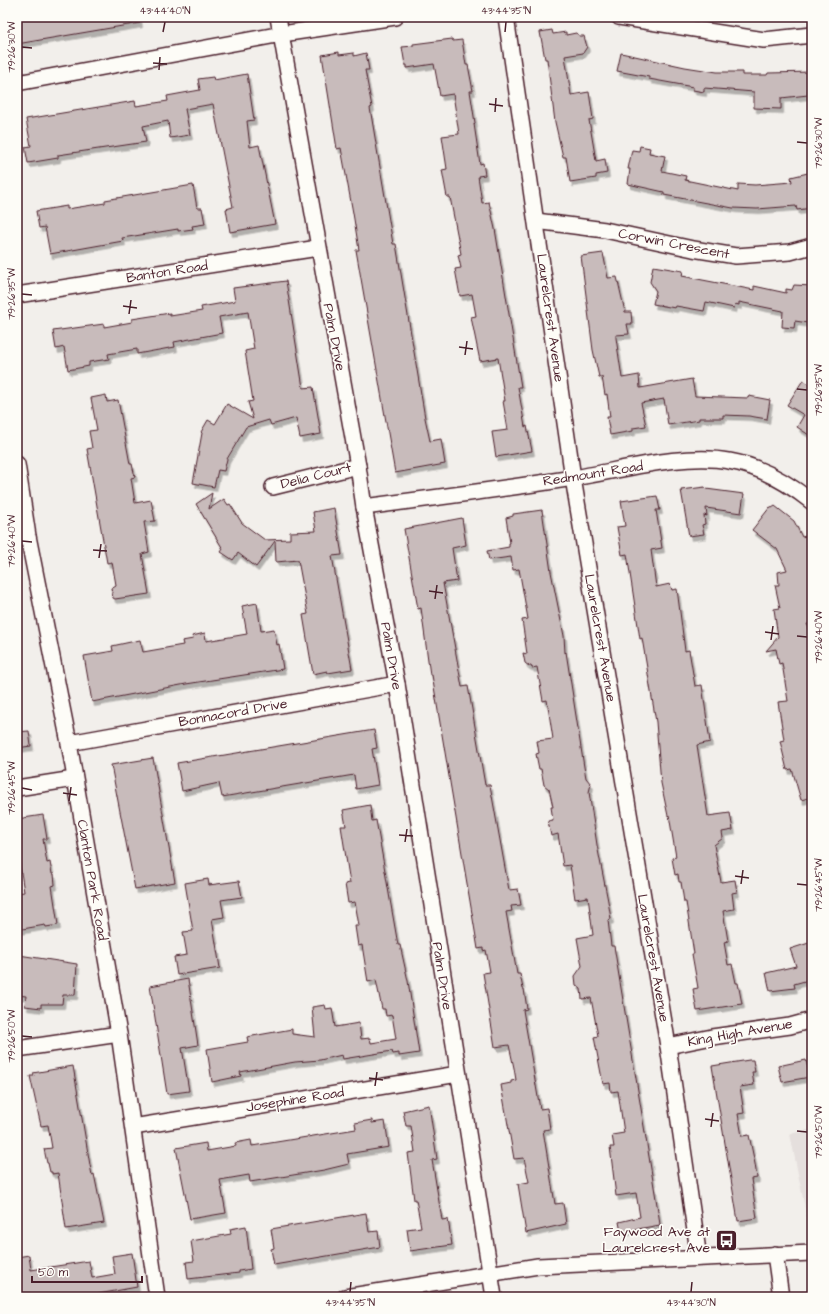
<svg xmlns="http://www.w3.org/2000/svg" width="829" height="1314" viewBox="0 0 829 1314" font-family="'Architects Daughter',sans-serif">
  <defs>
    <filter id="shadow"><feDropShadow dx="2.5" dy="4.5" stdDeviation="0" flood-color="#0004"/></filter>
  </defs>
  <rect width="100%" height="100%" fill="#f2efeb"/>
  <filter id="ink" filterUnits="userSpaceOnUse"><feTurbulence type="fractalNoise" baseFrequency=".025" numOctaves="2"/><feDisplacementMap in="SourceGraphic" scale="8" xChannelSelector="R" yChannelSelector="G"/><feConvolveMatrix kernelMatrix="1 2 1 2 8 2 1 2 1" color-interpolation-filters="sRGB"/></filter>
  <g filter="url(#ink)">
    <polygon fill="#e5dfdd" points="812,1129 812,1228 809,1228 790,1134"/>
    <g fill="#c8bbbb" stroke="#4a1f2b" filter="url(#shadow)">
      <polygon points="17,17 139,17 140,23 17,44"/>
      <polygon points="552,30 553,34 566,32 566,35 576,33 580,36 584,36 587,47 583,53 565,56 571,95 589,92 593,119 589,120 596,161 605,159 607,173 596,175 596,178 570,182 566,157 563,157 555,122 547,59 545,59 540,32"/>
      <polygon points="452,39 453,41 462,40 466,65 468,65 473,91 470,91 475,123 474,124 480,164 483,163 485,175 478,176 482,203 489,202 495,229 521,387 518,387 525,427 527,426 532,451 496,457 492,432 508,430 503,401 505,401 498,358 480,361 471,317 476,316 472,294 460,296 455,269 461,268 458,255 461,254 450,197 447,197 442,170 447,169 442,136 459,134 453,94 440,96 434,64 407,68 407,65 405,65 402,47 413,46 413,44"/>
      <polygon points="339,52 339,55 354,53 354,56 366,53 369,70 365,70 372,107 370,108 393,244 396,244 425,418 430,441 441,439 445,464 395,473 356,250 359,250 353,213 341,148 337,149 322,55"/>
      <polygon points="621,53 685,67 717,72 742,72 742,75 767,75 768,73 812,72 812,90 808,90 808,95 781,98 781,109 754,108 754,92 704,88 704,92 693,90 693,87 649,79 649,77 617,71"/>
      <polygon points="247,74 254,120 247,121 250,147 259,145 275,224 230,232 226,209 233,207 213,104 185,109 190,135 170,138 168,121 143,126 146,142 58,155 58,158 28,163 25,147 31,146 26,119 135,101 136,106 168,101 167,96 200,90 198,79 213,77 214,80"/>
      <polygon points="640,146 650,148 649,153 665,156 662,171 686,176 685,180 738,191 738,184 755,185 792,182 791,177 812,172 812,208 797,210 796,206 757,209 733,208 664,195 664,192 628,184 630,169 628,169 632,150 639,151"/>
      <polygon points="193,185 197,208 202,208 205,224 192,226 193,229 178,231 178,229 122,238 123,241 50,254 45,227 39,228 36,211 67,206 67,209 105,203 105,200"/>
      <polygon points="603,253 608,278 617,277 625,312 631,312 632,324 627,324 629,334 616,335 616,338 622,378 639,375 640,388 692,379 695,396 748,398 749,396 770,400 767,419 749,416 723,415 723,418 699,418 699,420 668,425 664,399 641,403 646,426 633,428 633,431 610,435 607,417 610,417 607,394 605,395 602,377 599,377 593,350 581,256"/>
      <polygon points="653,266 683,271 682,276 754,290 754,286 786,293 786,289 792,290 794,285 812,286 812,301 811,301 808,323 795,321 794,328 782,327 783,311 739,302 739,305 735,304 734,308 706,302 704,311 676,306 675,308 653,304 656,291 650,282"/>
      <polygon points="286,281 303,388 313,387 321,434 300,438 296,418 271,425 269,420 246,427 227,459 224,471 218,470 214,487 193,483 202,433 201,432 208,420 215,424 227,404 253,419 248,402 253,401 245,351 254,349 248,312 219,317 222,333 174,342 175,347 137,354 137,349 108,354 109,359 89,362 89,366 68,370 64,347 56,349 53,331 104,324 104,327 132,322 132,319 170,313 170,316 202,311 201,307 235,301 233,288"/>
      <polygon points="803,380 812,386 812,437 797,427 804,415 787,405"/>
      <polygon points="106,395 107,402 118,400 130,464 132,464 135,477 131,478 135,503 151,500 155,521 144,522 149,552 142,554 149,594 115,599 113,598 111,588 116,585 112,562 107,563 87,449 92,448 89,431 97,430 91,398"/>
      <polygon points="705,487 706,489 744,494 741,513 706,508 707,516 704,515 705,524 702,525 704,534 689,536 681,490"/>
      <polygon points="212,493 209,509 224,499 228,505 230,504 242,523 265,540 290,539 290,532 316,531 313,512 334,508 342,555 332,556 352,669 328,673 327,671 313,674 303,615 308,614 298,560 276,562 275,541 256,567 238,553 233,560 221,552 223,549 196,504"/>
      <polygon points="657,496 660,510 656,510 662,548 651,550 656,587 670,584 672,590 677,589 685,651 689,650 695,686 702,685 710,742 697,745 708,816 730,813 733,830 722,832 723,838 714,845 721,882 735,880 737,892 732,893 734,909 723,911 728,941 724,942 728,965 732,964 736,983 738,983 742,1004 697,1011 693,989 698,988 692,954 694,954 686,902 684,902 681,882 679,882 678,874 675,875 672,858 676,857 669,815 668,816 661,783 656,722 642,638 640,639 627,554 622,555 617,527 625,526 621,501"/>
      <polygon points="775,506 794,521 802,537 806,536 812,549 812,623 807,624 812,635 810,642 812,659 812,797 801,800 792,769 787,770 780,741 784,740 778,702 788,701 782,663 779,664 776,649 766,651 778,637 774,609 780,608 775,585 779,585 778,572 787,570 777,549 752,530 770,507 772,508"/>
      <polygon points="542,510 551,572 564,636 565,653 566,652 584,767 586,778 591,784 589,792 597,845 608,901 611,919 608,920 611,946 614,946 659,1217 660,1225 621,1232 619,1222 640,1217 636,1193 616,1196 610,1147 614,1147 612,1135 624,1133 618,1091 611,1092 610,1083 603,1084 594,1037 598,1036 591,998 582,999 581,989 576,985 575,976 582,966 577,938 593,935 588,897 575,899 570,865 563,866 558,834 551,836 548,821 553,820 551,807 553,807 549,789 544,785 541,769 539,769 536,754 539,753 537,741 553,739 547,700 543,701 537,667 532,668 531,666 529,666 525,663 523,653 527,654 522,620 528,619 519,569 513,570 511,557 489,560 487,551 509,547 509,543 510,543 506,518 513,516 513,514"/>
      <polygon points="462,518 466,545 452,548 457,581 443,583 462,687 468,686 485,785 490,785 509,890 518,889 521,905 511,906 512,911 506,912 517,974 520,974 523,989 524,989 527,1009 523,1010 540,1109 547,1108 550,1129 543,1130 555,1204 563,1203 566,1224 526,1233 518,1184 529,1182 524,1158 514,1159 501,1085 511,1083 511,1081 516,1080 514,1068 509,1045 495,1047 483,973 490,972 486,950 483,951 483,948 478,949 432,675 430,675 421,608 418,609 404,529"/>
      <polygon points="257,603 261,631 274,629 277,645 279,644 283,669 186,684 92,702 84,656 113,651 112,646 140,640 143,652 183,645 182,641 193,639 192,636 205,633 206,641 247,634 242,606"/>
      <polygon points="374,730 377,748 372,749 378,785 356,789 354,775 222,797 219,783 182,791 177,763"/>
      <polygon points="29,731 31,746 17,748 17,732"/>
      <polygon points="153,758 175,882 135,889 111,765"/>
      <polygon points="370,805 372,821 376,820 398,945 400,945 408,981 419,1053 399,1056 399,1053 393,1054 392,1051 343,1059 342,1055 320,1060 295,1062 240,1072 241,1076 212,1082 207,1049 248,1042 247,1037 292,1029 292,1034 315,1037 312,1007 325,1005 326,1009 332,1008 335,1027 359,1023 361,1039 370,1038 371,1043 396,1039 392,1015 386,1016 385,1009 382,1009 376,980 368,982 362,945 358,946 355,926 359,926 355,902 348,903 345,884 350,883 341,826 346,826 343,810"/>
      <polygon points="43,815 47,839 43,839 47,863 50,862 52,874 54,874 55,885 52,886 58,925 46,927 45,925 17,930 17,893 24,892 17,846 17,819"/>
      <polygon points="208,879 209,885 239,881 242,897 221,900 224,917 212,919 220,968 177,975 174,957 187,955 183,932 193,931 185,883"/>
      <polygon points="812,942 812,979 794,984 795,988 770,991 766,973 796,966 790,949"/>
      <polygon points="19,955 77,964 75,995 63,995 62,1004 41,1004 41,1008 25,1006 26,996 17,995"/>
      <polygon points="188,979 198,1045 182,1048 189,1091 167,1094 150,986"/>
      <polygon points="749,1060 753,1060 755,1072 752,1072 754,1085 740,1087 744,1113 738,1114 742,1136 749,1135 755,1164 757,1178 751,1179 757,1218 738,1221 712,1066"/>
      <polygon points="806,1060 810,1077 782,1082 778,1066"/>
      <polygon points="73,1066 90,1165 92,1175 94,1174 104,1223 66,1229 58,1173 52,1174 52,1172 50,1172 48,1163 47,1163 44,1149 52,1148 48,1125 41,1126 30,1076 34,1076 33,1073"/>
      <polygon points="429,1105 437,1159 432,1160 442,1220 448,1219 452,1245 410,1251 407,1229 421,1227 416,1200 414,1200 408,1153 415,1152 411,1126 406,1126 403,1111"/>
      <polygon points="372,1120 372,1123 385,1121 389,1147 347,1154 349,1164 324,1170 250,1182 249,1175 220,1180 226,1213 190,1219 176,1148 206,1143 207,1151 236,1146 235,1143 251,1140 252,1146 356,1129 355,1123"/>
      <polygon points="366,1213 369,1232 378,1231 380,1247 274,1265 271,1249 274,1248 271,1229"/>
      <polygon points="246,1226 251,1269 239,1271 239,1273 188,1279 186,1262 194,1261 191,1241 231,1234 230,1229"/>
      <polygon points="132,1253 137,1287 82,1297 17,1297 17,1257 29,1255 31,1270 89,1261 92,1278 115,1274 112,1256"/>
    </g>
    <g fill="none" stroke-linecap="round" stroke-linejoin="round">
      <defs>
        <g id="street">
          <polyline points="278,17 358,466 364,507 397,684 494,1297"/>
          <polyline points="506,17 573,478 668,1046 699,1258"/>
          <polyline points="619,17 764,40 812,35"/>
          <polyline points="17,83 282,34 395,17"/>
          <polyline points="536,221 605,230 693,249 736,256 790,252 812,246"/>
          <polyline points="17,295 318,248"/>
          <polyline points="17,464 28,536 69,743 119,1034 157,1297"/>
          <polyline points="273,487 358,466"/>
          <path d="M364,507C434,498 504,489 573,478C619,471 684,452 729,461C760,466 788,483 812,502"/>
          <polyline points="69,743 397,684"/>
          <polyline points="17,788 74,779"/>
          <polyline points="668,1046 712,1037 790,1026 812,1020"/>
          <polyline points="17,1049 119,1034"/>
          <polyline points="133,1127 458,1074"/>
          <polyline points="775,1254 781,1297"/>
          <polyline points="345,1297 538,1266 812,1253"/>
        </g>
      </defs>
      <use href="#street" stroke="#4a1f2b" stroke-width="18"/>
      <use href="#street" stroke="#fdfcf7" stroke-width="15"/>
    </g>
  </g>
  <path fill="none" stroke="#4a1f2b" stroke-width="1.5" d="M163,32L165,22M505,32L506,22M22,47L32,48M153,63L167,64M159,70L160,57M489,104L503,106M495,112L496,98M797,142L807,143M22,294L32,295M123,306L137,308M129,314L131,300M459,347L473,349M465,355L467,341M797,389L807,390M22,541L32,542M93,550L107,551M99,558L101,544M429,591L443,593M435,599L437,585M765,632L779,634M797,636L807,637M771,640L773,626M22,788L32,790M63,793L77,795M69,801L71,787M399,835L413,836M405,842L407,829M735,876L749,878M741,884L743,870M797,884L807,885M22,1036L32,1037M369,1078L383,1080M375,1086L377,1072M705,1119L719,1121M711,1127L713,1113M797,1131L807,1132M350,1292L351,1282M691,1292L692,1282"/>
  <defs>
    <symbol id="bus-square" viewBox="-11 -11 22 22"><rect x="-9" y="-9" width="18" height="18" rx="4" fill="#4a1f2b" stroke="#fdfcf7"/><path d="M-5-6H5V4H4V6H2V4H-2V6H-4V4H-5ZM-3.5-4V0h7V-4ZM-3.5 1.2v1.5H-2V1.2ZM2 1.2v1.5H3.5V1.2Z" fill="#fff"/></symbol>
  </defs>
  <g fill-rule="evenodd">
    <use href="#bus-square" x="714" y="1228" width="25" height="25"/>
  </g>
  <g text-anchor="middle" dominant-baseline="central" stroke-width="3.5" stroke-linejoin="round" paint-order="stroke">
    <g font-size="14" fill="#4a1f2b" stroke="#fdfcf7">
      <text transform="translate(674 244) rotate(11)">Corwin Crescent</text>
      <text transform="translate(167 272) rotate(-9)">Banton Road</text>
      <text transform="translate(550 318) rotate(82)">Laurelcrest Avenue</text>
      <text transform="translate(334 337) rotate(79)">Palm Drive</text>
      <text transform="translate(593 474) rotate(-9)">Redmount Road</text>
      <text transform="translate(316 476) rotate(-14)">Delia Court</text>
      <text transform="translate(600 638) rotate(80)">Laurelcrest Avenue</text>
      <text transform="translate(391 656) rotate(80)">Palm Drive</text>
      <text transform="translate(233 713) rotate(-10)">Bonnacord Drive</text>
      <text transform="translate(92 880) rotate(80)">Clanton Park Road</text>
      <text transform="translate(653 958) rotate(80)">Laurelcrest Avenue</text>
      <text transform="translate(442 976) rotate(81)">Palm Drive</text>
      <text transform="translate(740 1033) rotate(-10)">King High Avenue</text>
      <text transform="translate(295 1100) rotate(-9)">Josephine Road</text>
    </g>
    <g font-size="14" fill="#4a1f2b" stroke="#fdfcf7" text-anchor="end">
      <text x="710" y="1232">Faywood Ave at<tspan x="710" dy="16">Laurelcrest Ave</tspan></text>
    </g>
  </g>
  <rect width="829" height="1314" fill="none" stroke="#fdfcf7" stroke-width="44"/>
  <path d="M32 1276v6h110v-6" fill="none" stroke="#4a1f2b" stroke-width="2"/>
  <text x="38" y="1276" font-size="12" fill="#4a1f2b" stroke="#fdfcf7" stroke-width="3" paint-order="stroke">50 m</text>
  <rect x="22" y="22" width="785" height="1270" fill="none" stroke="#4a1f2b" stroke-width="1.5"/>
  <g font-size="10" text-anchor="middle" fill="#4a1f2b">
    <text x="165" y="14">43°44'40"N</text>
    <text x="506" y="14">43°44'35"N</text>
    <text transform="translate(11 47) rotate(-90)" y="4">79°26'30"W</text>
    <text transform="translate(818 143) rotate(-90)" y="4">79°26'30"W</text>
    <text transform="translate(11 294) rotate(-90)" y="4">79°26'35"W</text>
    <text transform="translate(818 390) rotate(-90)" y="4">79°26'35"W</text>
    <text transform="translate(11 541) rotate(-90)" y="4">79°26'40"W</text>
    <text transform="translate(818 637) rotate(-90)" y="4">79°26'40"W</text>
    <text transform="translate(11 788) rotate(-90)" y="4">79°26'45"W</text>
    <text transform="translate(818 885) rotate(-90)" y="4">79°26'45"W</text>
    <text transform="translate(11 1036) rotate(-90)" y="4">79°26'50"W</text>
    <text transform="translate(818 1132) rotate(-90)" y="4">79°26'50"W</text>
    <text x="350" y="1306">43°44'35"N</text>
    <text x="691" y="1306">43°44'30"N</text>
  </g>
</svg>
